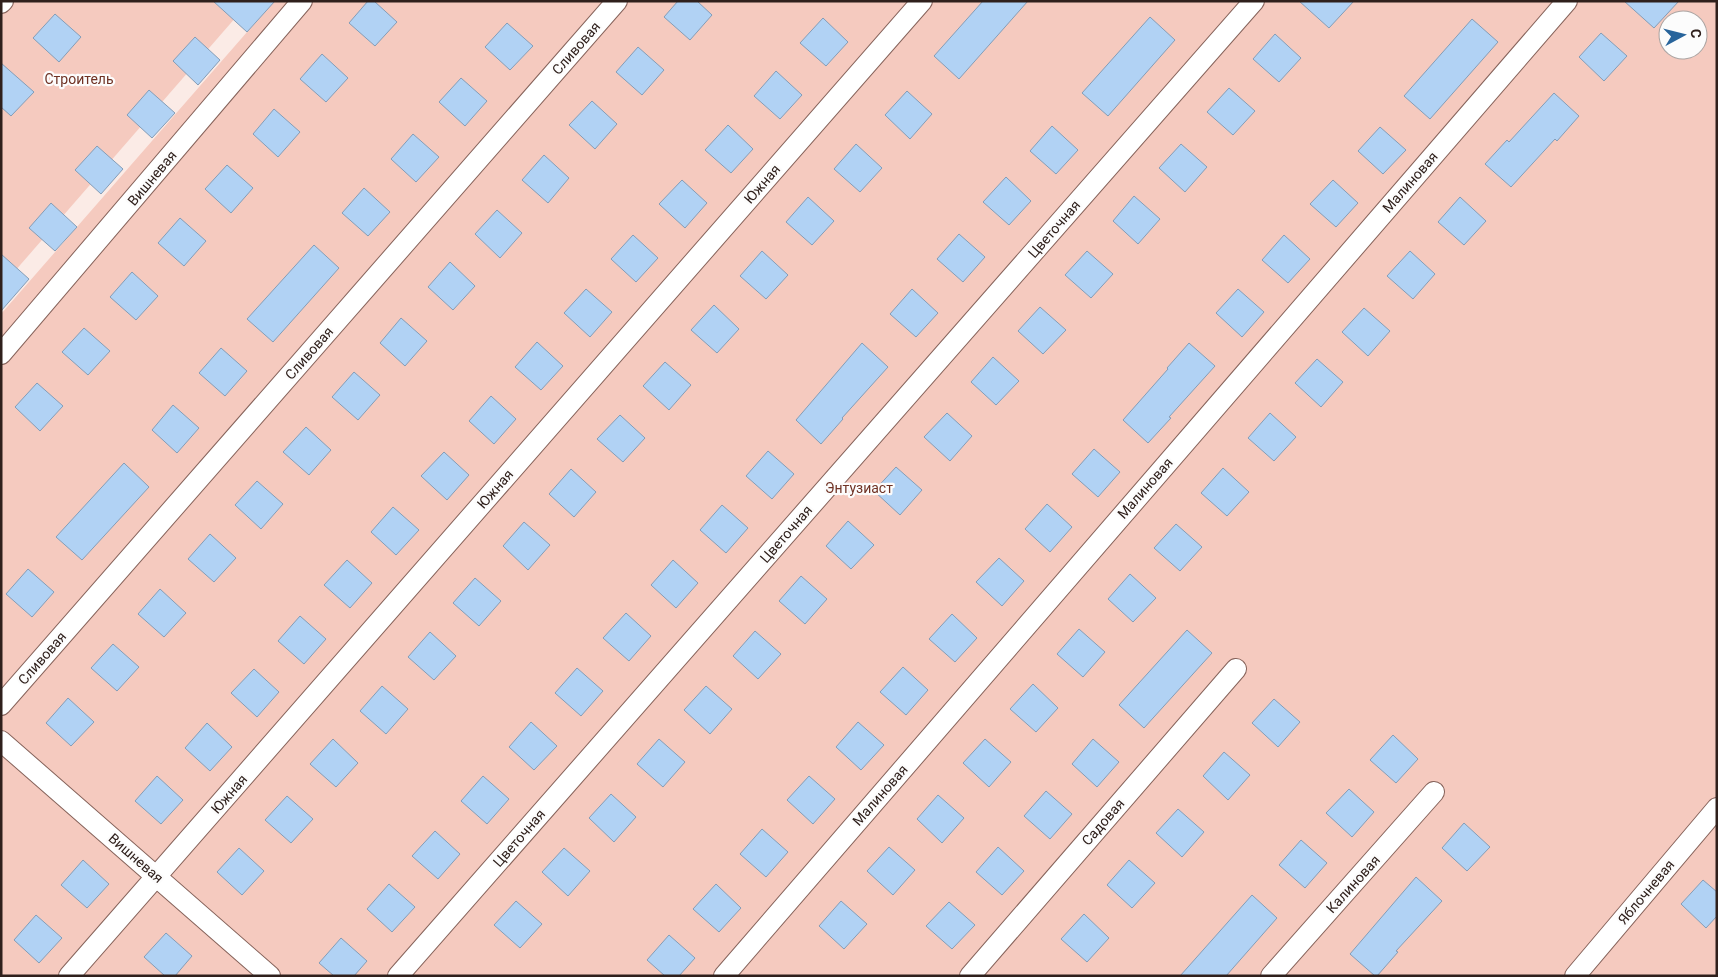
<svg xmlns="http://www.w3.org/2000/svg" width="1718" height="977" viewBox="0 0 1718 977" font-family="Roboto,sans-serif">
  <rect width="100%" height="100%" fill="#fbebe6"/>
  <g fill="#f5cabf" fill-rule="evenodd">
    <polygon points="1,1 250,1 1,287"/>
    <path d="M274,1H1717V976H1V314ZM1668,20H1698V50H1668Z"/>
  </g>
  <g fill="#b1d2f4" stroke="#849db7">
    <polygon points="213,1 275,1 247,32"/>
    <polygon points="368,1 374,1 397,22 375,46 349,23"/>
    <polygon points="678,1 697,1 712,15 690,40 664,17"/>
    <polygon points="983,1 1028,1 959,79 934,56"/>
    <polygon points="1299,1 1354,1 1329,28"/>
    <polygon points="1624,1 1679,1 1654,28"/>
    <polygon points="55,14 81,37 59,62 33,38"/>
    <polygon points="1150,17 1175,40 1108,116 1082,93"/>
    <polygon points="823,18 848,42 826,66 800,43"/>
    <polygon points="1472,19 1498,42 1430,119 1404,96"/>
    <polygon points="507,23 533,46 510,70 485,47"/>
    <polygon points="1601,33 1627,56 1604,81 1579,57"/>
    <polygon points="1275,34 1301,58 1279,82 1253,59"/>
    <polygon points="195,37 220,60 198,85 173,61"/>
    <polygon points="638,47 664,70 642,95 616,72"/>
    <polygon points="322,54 348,78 326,102 300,79"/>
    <polygon points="1,63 34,92 11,116 1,107"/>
    <polygon points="776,71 802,95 780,119 754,96"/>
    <polygon points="461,78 487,101 465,126 439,102"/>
    <polygon points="1229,88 1255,111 1233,135 1207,112"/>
    <polygon points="149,90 175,113 152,138 127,115"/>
    <polygon points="907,91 932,114 910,139 885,115"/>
    <polygon points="1554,93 1579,116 1557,141 1555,139 1511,187 1485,164 1507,140 1509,142"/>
    <polygon points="592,101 617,124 595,149 569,125"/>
    <polygon points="274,109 300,132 278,157 253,134"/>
    <polygon points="728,125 753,149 731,173 705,150"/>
    <polygon points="1052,126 1078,150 1056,174 1030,151"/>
    <polygon points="1380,127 1406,150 1383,174 1358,151"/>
    <polygon points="413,134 439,157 416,182 391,159"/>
    <polygon points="856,144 882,168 860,192 834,169"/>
    <polygon points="1181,144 1207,167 1185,192 1159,168"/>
    <polygon points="97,146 123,169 101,194 75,170"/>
    <polygon points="544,155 569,178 548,203 522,180"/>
    <polygon points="227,165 253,188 231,213 205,189"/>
    <polygon points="1006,177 1031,201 1009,225 983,202"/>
    <polygon points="682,180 707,203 685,228 659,204"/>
    <polygon points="1333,180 1358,203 1336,227 1310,204"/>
    <polygon points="364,188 390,212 368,236 342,213"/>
    <polygon points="1134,196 1160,219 1138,244 1113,221"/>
    <polygon points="808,197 834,221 812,245 786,222"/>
    <polygon points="1460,197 1486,221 1464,245 1438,222"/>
    <polygon points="51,203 77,227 55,251 29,228"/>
    <polygon points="497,210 522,233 500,258 475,234"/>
    <polygon points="180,218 206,241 184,266 158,243"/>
    <polygon points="959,234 985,257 963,282 937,259"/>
    <polygon points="633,235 658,258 636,282 611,259"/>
    <polygon points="1284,235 1310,259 1288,283 1262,260"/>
    <polygon points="314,245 339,268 273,342 247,319"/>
    <polygon points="762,251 788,275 766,299 740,276"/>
    <polygon points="1087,251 1113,274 1091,298 1065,275"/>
    <polygon points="1410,251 1435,274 1413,299 1387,276"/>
    <polygon points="1,254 29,279 1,311"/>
    <polygon points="450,262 475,286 453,310 428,287"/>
    <polygon points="132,272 158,296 136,320 110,297"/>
    <polygon points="586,289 612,312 590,337 564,313"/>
    <polygon points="912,289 938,313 916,337 890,314"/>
    <polygon points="1238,289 1264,312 1242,337 1216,313"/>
    <polygon points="714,305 739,329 717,353 691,330"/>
    <polygon points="1040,307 1066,330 1043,354 1018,331"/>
    <polygon points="1364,308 1390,331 1368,356 1342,332"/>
    <polygon points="401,318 427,341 405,366 380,343"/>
    <polygon points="84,328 110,351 88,375 62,352"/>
    <polygon points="537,342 563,366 541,390 515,367"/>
    <polygon points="862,343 888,367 842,418 843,419 821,444 796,420"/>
    <polygon points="1189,343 1215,366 1169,417 1171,418 1148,443 1123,420 1168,369 1167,368"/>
    <polygon points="221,348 247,371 225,396 199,373"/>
    <polygon points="993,357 1019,381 996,405 971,382"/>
    <polygon points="1317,359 1343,382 1321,407 1295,383"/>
    <polygon points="665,362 691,385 669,410 643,386"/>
    <polygon points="354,372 380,395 358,420 332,397"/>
    <polygon points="37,383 63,406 40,431 15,407"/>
    <polygon points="491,396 516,419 494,444 469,421"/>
    <polygon points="173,405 199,428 177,453 152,430"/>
    <polygon points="947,413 972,436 950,461 924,437"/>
    <polygon points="1270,413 1296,437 1274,461 1248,438"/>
    <polygon points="620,415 645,438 623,462 597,439"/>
    <polygon points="306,427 331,450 309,475 283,452"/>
    <polygon points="1094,449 1120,472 1098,497 1072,474"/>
    <polygon points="768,451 794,474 772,499 746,476"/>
    <polygon points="444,452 469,475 447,500 421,476"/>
    <polygon points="124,463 149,487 82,560 56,537"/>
    <polygon points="896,467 922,490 900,515 874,491"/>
    <polygon points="1223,468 1249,492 1227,516 1201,493"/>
    <polygon points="571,469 596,492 574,517 549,494"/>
    <polygon points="257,481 283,504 261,529 235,505"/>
    <polygon points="1047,504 1072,527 1050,552 1025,529"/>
    <polygon points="722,505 748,528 726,553 700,530"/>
    <polygon points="393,507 419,530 396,555 371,532"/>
    <polygon points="848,521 874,545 851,569 826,546"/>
    <polygon points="524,522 550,545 528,570 503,546"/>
    <polygon points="1176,524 1202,547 1180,571 1154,548"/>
    <polygon points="210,534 236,558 214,582 188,559"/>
    <polygon points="999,558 1024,581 1002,606 976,582"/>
    <polygon points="347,560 372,583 350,608 324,585"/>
    <polygon points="673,560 698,583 676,608 651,585"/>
    <polygon points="28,569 54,592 32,617 6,594"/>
    <polygon points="1130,574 1156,598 1133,622 1108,599"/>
    <polygon points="801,576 827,599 805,624 779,601"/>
    <polygon points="475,578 501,601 479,626 453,603"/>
    <polygon points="160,589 186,613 164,637 138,614"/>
    <polygon points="626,613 651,636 629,661 603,638"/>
    <polygon points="952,614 977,638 955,662 929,639"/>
    <polygon points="300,616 326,639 304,664 278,641"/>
    <polygon points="1079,629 1105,652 1083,677 1057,654"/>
    <polygon points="1187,630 1212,653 1144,728 1119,705"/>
    <polygon points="755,631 781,654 758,679 733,656"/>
    <polygon points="430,632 456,656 434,680 408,657"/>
    <polygon points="113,644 139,667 117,691 91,668"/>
    <polygon points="903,667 928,690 906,715 880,692"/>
    <polygon points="577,668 603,691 581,716 555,693"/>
    <polygon points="254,669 279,692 257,717 231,693"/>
    <polygon points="1033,684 1058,708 1036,732 1010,709"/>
    <polygon points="382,686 408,709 386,734 360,711"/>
    <polygon points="706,686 732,709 710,734 684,710"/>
    <polygon points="68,698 94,722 71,746 46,723"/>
    <polygon points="1274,699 1300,722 1278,747 1252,723"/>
    <polygon points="531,722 557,746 534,770 509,747"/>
    <polygon points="858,722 884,745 861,770 836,747"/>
    <polygon points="207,723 232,747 210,771 185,748"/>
    <polygon points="1393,735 1418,759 1396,783 1370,760"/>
    <polygon points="333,739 358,763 336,787 310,764"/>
    <polygon points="659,739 685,762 663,787 637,764"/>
    <polygon points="985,739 1011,762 989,787 963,763"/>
    <polygon points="1093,739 1119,762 1097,787 1072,764"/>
    <polygon points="1224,752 1250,775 1228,800 1203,776"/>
    <polygon points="157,776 183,800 161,824 135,801"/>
    <polygon points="483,776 509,799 487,824 461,801"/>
    <polygon points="809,776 835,799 813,824 787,800"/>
    <polygon points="1349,789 1374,812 1352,837 1326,813"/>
    <polygon points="1046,791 1072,814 1050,839 1024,816"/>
    <polygon points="611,794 636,817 614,842 589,818"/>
    <polygon points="938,795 964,818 942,843 917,819"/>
    <polygon points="287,796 313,819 291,843 265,820"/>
    <polygon points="1178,809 1204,832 1182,857 1156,833"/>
    <polygon points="1464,823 1490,847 1467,871 1442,848"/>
    <polygon points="762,829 788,852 766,877 740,854"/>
    <polygon points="435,831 460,854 438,879 412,856"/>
    <polygon points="1301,840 1327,863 1305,888 1279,865"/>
    <polygon points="889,847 915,870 893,895 867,871"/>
    <polygon points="998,847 1024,871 1002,895 976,872"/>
    <polygon points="239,848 264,871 242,895 217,872"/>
    <polygon points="564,848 590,871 568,896 542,872"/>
    <polygon points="83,860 109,884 87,908 61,885"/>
    <polygon points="1129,860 1155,883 1132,908 1107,885"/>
    <polygon points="1416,877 1442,901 1396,951 1398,952 1377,976 1375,976 1350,954"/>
    <polygon points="1703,880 1717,892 1717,916 1706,928 1681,904"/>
    <polygon points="389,884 415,907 392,932 367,909"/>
    <polygon points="716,884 741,908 719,932 693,909"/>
    <polygon points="1252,895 1277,918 1226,976 1180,976"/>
    <polygon points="516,901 542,924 520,948 494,925"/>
    <polygon points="841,901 867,924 844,949 819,926"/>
    <polygon points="949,902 975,925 952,949 926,926"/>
    <polygon points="1084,914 1109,938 1087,962 1061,939"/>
    <polygon points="36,915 62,938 39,963 14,940"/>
    <polygon points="166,933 192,956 175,976 165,976 144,957"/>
    <polygon points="669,935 695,958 679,976 665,976 647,960"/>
    <polygon points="341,938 367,961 354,976 334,976 319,963"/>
  </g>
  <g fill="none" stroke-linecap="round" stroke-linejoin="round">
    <defs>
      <g id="street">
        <polyline points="1,3 3,1"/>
        <polyline points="1,354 302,1"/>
        <polyline points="1,705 617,1"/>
        <polyline points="1,741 270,976"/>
        <polyline points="69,976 922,1"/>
        <polyline points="398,976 1254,1"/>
        <polyline points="724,976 1567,1"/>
        <polyline points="970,976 1236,669"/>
        <polyline points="1271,976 1434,792"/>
        <polyline points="1575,976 1717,808"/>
      </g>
    </defs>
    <use href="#street" stroke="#86635b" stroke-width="22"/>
    <use href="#street" stroke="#fff" stroke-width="20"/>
  </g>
  <g text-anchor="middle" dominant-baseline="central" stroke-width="4.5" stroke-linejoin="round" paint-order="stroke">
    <g font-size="14" fill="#2f201c" stroke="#fcfcfc">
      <text transform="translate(576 48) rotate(-49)">Сливовая</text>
      <text transform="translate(152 178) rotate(-50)">Вишневая</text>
      <text transform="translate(1410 182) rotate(-49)">Малиновая</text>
      <text transform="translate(762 184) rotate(-49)">Южная</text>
      <text transform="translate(1054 229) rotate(-49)">Цветочная</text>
      <text transform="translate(309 353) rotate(-49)">Сливовая</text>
      <text transform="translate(1145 488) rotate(-49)">Малиновая</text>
      <text transform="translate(495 489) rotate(-49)">Южная</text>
      <text transform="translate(786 534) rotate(-49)">Цветочная</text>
      <text transform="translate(42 658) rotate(-49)">Сливовая</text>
      <text transform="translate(229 794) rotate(-49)">Южная</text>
      <text transform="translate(880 795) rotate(-49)">Малиновая</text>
      <text transform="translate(1103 822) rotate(-49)">Садовая</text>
      <text transform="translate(519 838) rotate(-49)">Цветочная</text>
      <text transform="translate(136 858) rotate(41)">Вишневая</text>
      <text transform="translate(1353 884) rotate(-48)">Калиновая</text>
      <text transform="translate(1646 892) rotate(-50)">Яблочневая</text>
    </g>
    <g font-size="14" fill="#6f3224" stroke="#fcfcfc">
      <text x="79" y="79">Строитель</text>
      <text x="859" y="488">Энтузиаст</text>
    </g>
  </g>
  <rect width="1718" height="977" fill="none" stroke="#2f201c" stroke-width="5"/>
  <g transform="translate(1683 35) rotate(83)"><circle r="24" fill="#fcfcfc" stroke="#aaa4a2"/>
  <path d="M0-4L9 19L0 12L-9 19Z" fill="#28649b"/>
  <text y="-8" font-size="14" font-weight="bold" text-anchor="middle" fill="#2f201c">С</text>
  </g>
</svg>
